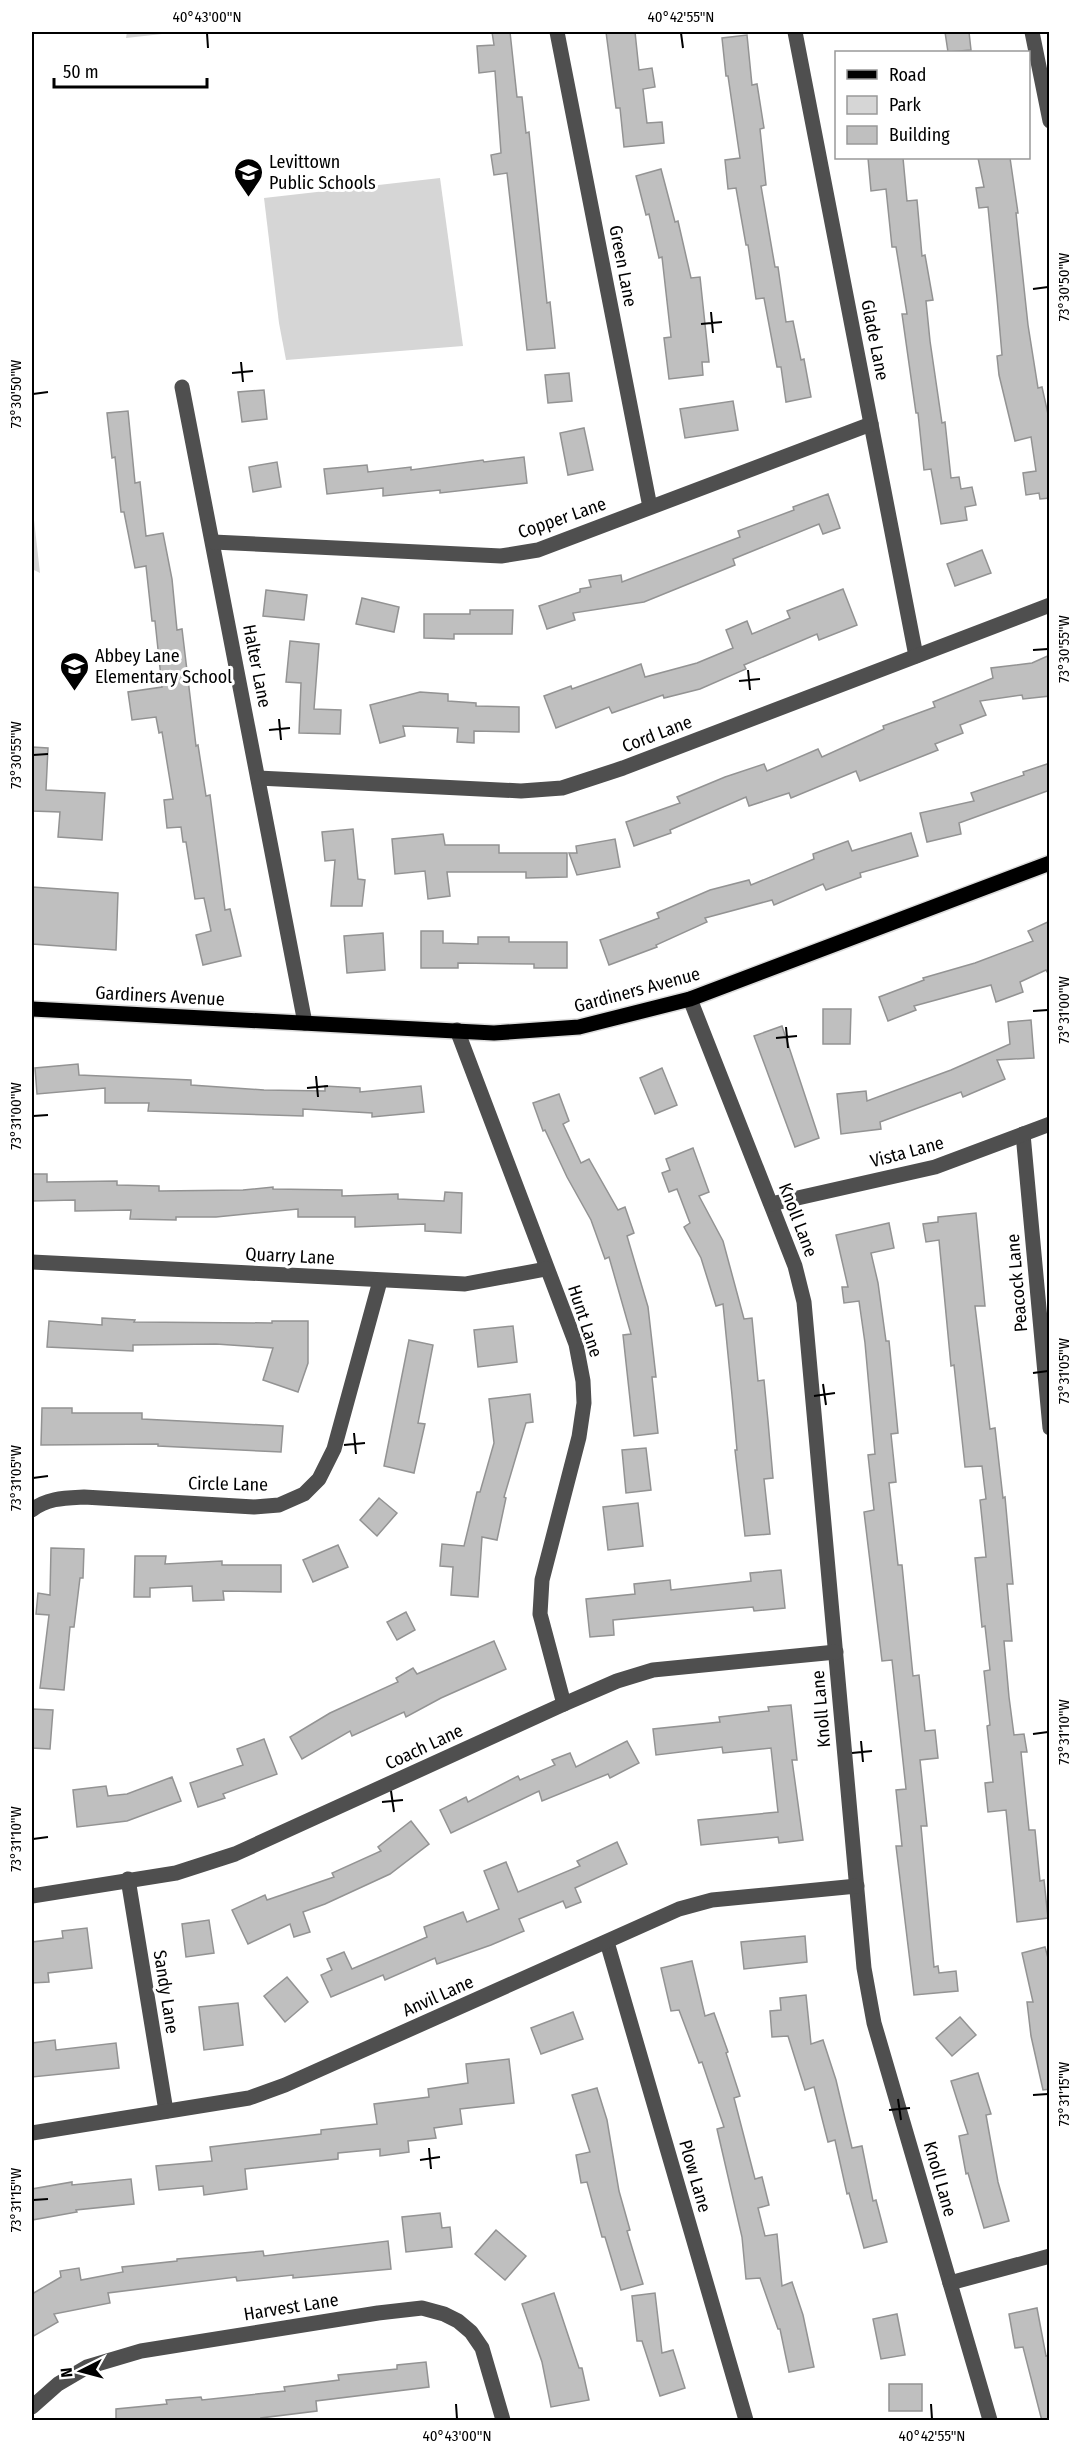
<svg xmlns="http://www.w3.org/2000/svg" width="1081" height="2452" viewBox="0 0 1081 2452" font-family="'Fira Sans Condensed',sans-serif">
  <rect width="100%" height="100%" fill="#fff"/>
  <g fill="#d6d6d6">
    <polygon points="127,32 180,32 126,38"/>
    <polygon points="440,178 463,346 286,360 279,323 264,198"/>
    <polygon points="32,502 40,573 32,569"/>
  </g>
  <g fill="#bfbfbf" stroke="#939393" stroke-width="1.5">
    <polygon points="492,32 510,32 517,97 522,97 526,133 529,132 547,303 550,302 555,348 527,350 507,173 494,175 491,155 501,153 495,71 479,73 477,46 494,45"/>
    <polygon points="606,32 635,32 639,70 652,68 655,87 643,89 647,123 662,122 664,143 624,147 620,108 616,108"/>
    <polygon points="945,32 969,32 971,50 948,52"/>
    <polygon points="747,35 752,85 757,84 764,128 760,129 766,185 761,186 775,267 778,267 786,322 793,321 801,360 804,359 811,397 786,402 781,367 777,367 764,298 756,299 748,245 746,245 736,188 728,189 725,160 740,158 728,76 726,76 722,38"/>
    <polygon points="868,158 903,158 907,201 917,200 922,256 925,255 933,300 926,301 930,341 942,423 945,422 951,478 959,477 961,489 972,487 976,505 965,507 967,520 941,524 931,469 924,470 918,413 916,413 902,314 907,314 896,247 892,247 886,189 871,191"/>
    <polygon points="978,158 1010,158 1018,213 1016,213 1028,325 1038,388 1042,387 1050,423 1050,498 1040,499 1039,493 1026,495 1023,473 1036,471 1031,437 1015,441 999,375 997,356 1002,355 997,298 988,207 979,208 976,188 984,187"/>
    <polygon points="661,169 675,222 678,221 691,278 700,277 709,362 702,362 703,375 669,379 664,338 671,337 662,257 659,258 649,214 646,215 636,176"/>
    <polygon points="569,373 572,401 548,403 545,375"/>
    <polygon points="264,390 267,419 242,422 238,392"/>
    <polygon points="733,401 738,430 685,438 680,409"/>
    <polygon points="128,411 135,483 140,482 146,536 163,533 172,579 177,630 182,629 196,746 198,745 206,796 210,795 225,910 230,909 241,956 203,965 196,935 211,931 204,898 195,899 186,842 183,842 181,827 167,828 164,800 173,799 162,732 159,733 156,717 132,720 128,692 162,687 155,621 152,621 146,566 135,568 124,512 121,512 115,457 112,458 107,413"/>
    <polygon points="584,428 593,470 568,475 560,433"/>
    <polygon points="524,457 527,483 440,493 440,490 383,496 383,488 327,494 324,469 367,465 368,472 411,467 411,470 483,460 484,462"/>
    <polygon points="277,462 281,487 253,492 249,467"/>
    <polygon points="828,494 840,528 823,534 819,524 733,559 735,565 644,602 573,613 575,620 547,629 539,606 580,592 580,589 591,587 589,580 621,575 622,582 740,537 738,531 794,510 793,507"/>
    <polygon points="982,550 991,573 955,586 947,564"/>
    <polygon points="843,589 857,625 819,640 817,634 744,665 746,669 700,689 664,698 663,695 612,713 609,707 556,728 544,696 571,686 572,689 641,664 645,677 697,663 733,648 726,630 747,621 752,634 790,618 787,611"/>
    <polygon points="266,590 307,595 304,620 263,616"/>
    <polygon points="362,598 399,607 394,632 356,624"/>
    <polygon points="470,610 513,610 512,634 454,634 454,639 424,638 424,614 470,614"/>
    <polygon points="290,641 319,644 314,709 341,710 340,734 299,733 301,683 286,682"/>
    <polygon points="1050,655 1050,696 1023,699 1022,695 980,701 986,715 960,725 963,733 935,744 938,750 860,781 856,771 791,798 789,793 749,806 746,797 670,830 671,833 634,846 626,822 680,803 677,797 725,777 764,764 767,771 818,749 822,757 884,729 883,726 935,707 933,702 993,678 991,668 1032,663"/>
    <polygon points="420,692 448,694 448,701 476,703 476,706 519,707 519,732 474,731 474,743 457,742 458,728 403,726 405,736 380,743 370,705"/>
    <polygon points="32,747 48,748 46,790 105,793 102,840 58,837 60,812 32,811"/>
    <polygon points="1050,763 1050,790 959,823 961,834 927,842 920,813 974,801 971,793 1024,775 1023,772"/>
    <polygon points="353,829 358,879 365,880 362,906 331,906 335,860 325,861 322,832"/>
    <polygon points="911,833 918,856 860,873 861,877 826,890 823,884 774,905 772,900 705,918 707,922 656,945 657,947 609,965 600,940 659,918 657,913 710,890 749,880 751,885 814,859 813,854 848,841 852,851"/>
    <polygon points="443,834 445,845 499,845 499,853 567,853 567,877 526,878 526,872 447,872 450,896 428,899 425,871 395,874 392,839"/>
    <polygon points="615,839 620,867 577,875 569,853 577,853 576,846"/>
    <polygon points="32,887 118,893 116,950 32,944"/>
    <polygon points="1050,921 1050,977 1046,970 1020,982 1023,992 996,1002 991,985 914,1006 916,1010 888,1021 879,997 924,980 923,978 975,963 1033,941 1028,931"/>
    <polygon points="421,931 443,931 443,943 478,944 478,937 509,937 509,942 567,942 567,968 534,968 534,964 458,963 458,968 421,968"/>
    <polygon points="383,933 385,970 347,973 344,936"/>
    <polygon points="823,1009 851,1009 850,1044 823,1044"/>
    <polygon points="1031,1020 1034,1058 997,1060 1005,1079 963,1097 961,1092 880,1122 881,1129 841,1134 837,1094 866,1091 867,1101 951,1070 1010,1044 1008,1022"/>
    <polygon points="782,1026 819,1138 795,1147 754,1036"/>
    <polygon points="78,1064 79,1075 191,1080 191,1085 264,1090 325,1091 325,1086 360,1088 360,1092 421,1086 424,1112 372,1117 372,1113 303,1109 303,1116 148,1111 149,1103 105,1103 105,1088 37,1094 35,1068"/>
    <polygon points="662,1068 677,1105 655,1114 640,1078"/>
    <polygon points="559,1094 569,1121 563,1124 581,1163 589,1159 618,1210 625,1207 634,1233 627,1236 648,1307 656,1377 652,1377 658,1433 634,1436 623,1335 631,1334 609,1257 605,1259 591,1220 567,1177 545,1130 543,1131 533,1103"/>
    <polygon points="693,1148 709,1192 699,1196 723,1241 744,1319 752,1318 758,1381 764,1380 768,1421 773,1478 764,1479 770,1534 745,1536 735,1450 737,1450 732,1395 723,1304 716,1306 701,1258 684,1227 690,1223 677,1189 669,1192 662,1173 670,1170 666,1159"/>
    <polygon points="32,1174 47,1174 47,1182 117,1181 117,1185 159,1186 159,1191 243,1190 273,1187 273,1189 342,1190 342,1196 398,1194 398,1199 444,1201 445,1192 462,1193 461,1233 425,1231 425,1224 355,1227 355,1217 298,1217 298,1209 216,1217 176,1217 176,1220 130,1219 131,1210 75,1211 75,1200 32,1201"/>
    <polygon points="976,1213 985,1306 975,1306 990,1429 995,1428 1003,1498 1005,1497 1013,1584 1007,1584 1012,1641 1004,1641 1009,1697 1014,1735 1024,1734 1027,1752 1021,1752 1029,1830 1035,1830 1040,1881 1044,1880 1048,1918 1017,1922 1006,1810 988,1812 985,1783 993,1782 987,1726 990,1725 984,1671 990,1670 985,1626 982,1627 975,1558 986,1557 980,1500 986,1499 982,1466 965,1467 954,1365 951,1366 939,1240 926,1242 923,1224 938,1222 938,1217"/>
    <polygon points="889,1223 894,1248 871,1253 878,1283 886,1341 889,1341 896,1412 898,1433 891,1434 896,1482 889,1483 898,1565 902,1565 913,1676 919,1675 925,1731 935,1730 938,1758 920,1760 927,1826 921,1826 934,1967 938,1966 939,1973 956,1971 958,1991 914,1995 896,1846 902,1846 896,1790 906,1789 892,1660 882,1661 864,1512 874,1510 868,1455 875,1454 865,1343 859,1301 844,1303 842,1287 848,1287 836,1235"/>
    <polygon points="102,1318 135,1320 134,1322 272,1323 272,1321 308,1321 308,1363 298,1392 263,1380 273,1348 216,1344 133,1345 133,1351 47,1347 49,1321 102,1325"/>
    <polygon points="513,1326 517,1362 478,1367 474,1330"/>
    <polygon points="409,1340 433,1345 418,1423 425,1424 414,1473 384,1466"/>
    <polygon points="530,1394 533,1422 526,1423 504,1497 506,1498 497,1540 482,1537 478,1597 451,1595 453,1567 440,1566 442,1544 464,1546 477,1492 480,1492 494,1443 489,1399"/>
    <polygon points="42,1408 72,1408 72,1413 142,1413 142,1419 283,1426 281,1452 158,1446 158,1444 41,1445"/>
    <polygon points="646,1448 651,1490 626,1493 622,1450"/>
    <polygon points="379,1498 397,1513 377,1536 360,1520"/>
    <polygon points="638,1503 643,1546 608,1550 603,1507"/>
    <polygon points="338,1545 348,1567 313,1582 303,1560"/>
    <polygon points="51,1548 84,1549 83,1578 80,1578 74,1627 70,1627 64,1690 40,1688 49,1615 36,1614 38,1593 50,1595"/>
    <polygon points="135,1556 166,1556 165,1564 222,1561 222,1565 281,1565 281,1592 223,1591 224,1600 193,1601 192,1586 150,1588 150,1597 134,1597"/>
    <polygon points="781,1570 785,1608 754,1611 753,1607 613,1620 614,1635 590,1637 586,1599 635,1594 634,1584 670,1580 671,1590 751,1581 750,1573"/>
    <polygon points="406,1612 415,1630 397,1640 387,1622"/>
    <polygon points="494,1641 506,1669 441,1698 406,1717 404,1712 352,1736 350,1731 302,1759 290,1737 330,1713 398,1682 396,1678 413,1668 417,1674"/>
    <polygon points="791,1705 797,1760 792,1760 803,1840 779,1843 778,1837 701,1845 698,1820 778,1812 771,1748 723,1753 722,1747 656,1755 653,1729 720,1722 719,1717 769,1711 768,1707"/>
    <polygon points="32,1709 53,1710 50,1749 32,1748"/>
    <polygon points="264,1739 277,1774 223,1794 225,1798 198,1807 190,1783 243,1765 237,1749"/>
    <polygon points="627,1741 639,1763 610,1778 608,1774 542,1801 539,1791 451,1833 440,1810 466,1797 468,1802 518,1776 520,1780 555,1765 552,1760 570,1753 576,1767"/>
    <polygon points="172,1777 181,1801 127,1821 77,1827 73,1790 106,1786 108,1796 127,1794"/>
    <polygon points="411,1821 429,1844 390,1874 325,1904 303,1912 310,1932 294,1937 290,1924 248,1944 232,1910 265,1895 267,1900 334,1877 332,1873 381,1851 378,1847"/>
    <polygon points="617,1842 627,1864 575,1888 581,1902 566,1908 563,1901 519,1919 524,1931 491,1945 437,1964 435,1958 385,1980 383,1975 331,1997 321,1975 332,1970 327,1959 344,1952 352,1969 427,1937 424,1927 463,1912 467,1922 499,1909 484,1871 506,1862 518,1892 580,1866 577,1861"/>
    <polygon points="209,1920 214,1953 186,1957 182,1924"/>
    <polygon points="87,1928 92,1968 48,1973 49,1982 32,1983 32,1942 63,1938 62,1931"/>
    <polygon points="805,1936 807,1962 744,1969 741,1942"/>
    <polygon points="1045,1947 1050,1965 1050,2089 1043,2090 1031,2036 1027,2002 1033,2002 1022,1953"/>
    <polygon points="692,1961 705,2016 714,2013 728,2052 726,2053 740,2096 734,2098 755,2179 762,2177 769,2205 758,2208 765,2236 777,2234 782,2286 792,2282 803,2315 814,2367 789,2372 780,2329 778,2329 760,2278 746,2279 742,2237 717,2129 724,2127 702,2062 699,2063 679,2010 671,2011 661,1968"/>
    <polygon points="287,1977 308,2002 285,2022 264,1996"/>
    <polygon points="806,1995 811,2044 823,2040 836,2080 852,2148 862,2146 873,2201 876,2200 887,2242 864,2248 849,2193 847,2194 835,2140 828,2142 814,2087 805,2090 788,2036 772,2037 770,2011 781,2010 780,1998"/>
    <polygon points="238,2003 243,2045 204,2050 199,2007"/>
    <polygon points="573,2012 583,2039 541,2054 531,2028"/>
    <polygon points="960,2017 976,2035 952,2056 936,2038"/>
    <polygon points="55,2040 56,2050 116,2043 119,2068 32,2077 32,2043"/>
    <polygon points="509,2059 514,2103 460,2109 462,2124 434,2128 436,2138 408,2141 409,2152 380,2156 380,2149 338,2153 338,2159 245,2169 247,2189 204,2195 203,2186 159,2190 156,2166 212,2161 210,2147 321,2134 321,2130 377,2124 374,2104 429,2097 428,2089 468,2083 466,2064"/>
    <polygon points="978,2073 991,2114 986,2115 998,2182 1009,2221 984,2228 968,2173 966,2174 959,2136 968,2134 951,2081"/>
    <polygon points="597,2088 607,2120 619,2191 630,2230 627,2231 643,2284 621,2290 605,2237 602,2237 587,2182 581,2183 576,2155 590,2152 572,2095"/>
    <polygon points="131,2179 134,2204 76,2210 77,2212 32,2220 32,2189 72,2182 72,2185"/>
    <polygon points="440,2213 442,2228 450,2227 452,2247 406,2252 402,2217"/>
    <polygon points="496,2230 526,2256 505,2280 475,2254"/>
    <polygon points="388,2241 391,2269 293,2278 293,2275 237,2281 236,2277 108,2293 110,2303 54,2314 58,2322 32,2337 32,2294 61,2277 60,2271 79,2268 81,2280 123,2272 122,2267 177,2261 177,2259 263,2251 264,2256"/>
    <polygon points="554,2293 579,2368 582,2368 589,2400 551,2407 542,2362 522,2304"/>
    <polygon points="655,2293 662,2353 673,2350 685,2388 660,2396 642,2341 637,2341 632,2296"/>
    <polygon points="1037,2308 1046,2356 1050,2355 1050,2421 1042,2421 1023,2347 1015,2348 1009,2314"/>
    <polygon points="897,2314 905,2355 881,2359 873,2319"/>
    <polygon points="426,2362 429,2387 316,2401 317,2411 261,2418 262,2421 116,2421 116,2409 167,2404 166,2400 201,2397 202,2400 285,2391 284,2387 339,2380 338,2375 397,2369 397,2365"/>
    <rect x="889" y="2384" width="33" height="27"/>
  </g>
  <g fill="none" stroke-linecap="round" stroke-linejoin="round">
    <defs>
      <polyline id="major" points="32,1009 494,1033 579,1027 690,999 1050,863"/>
    </defs>
    <use href="#major" stroke="#dbdbdb" stroke-width="18"/>
    <g stroke="#4f4f4f" stroke-width="15">
      <polyline points="557,32 650,507"/>
      <polyline points="795,32 916,656"/>
      <polyline points="1032,32 1050,121"/>
      <polyline points="182,387 305,1023"/>
      <polyline points="213,542 501,556 538,550 871,424"/>
      <polyline points="258,778 521,791 562,788 623,768 1050,605"/>
      <polyline points="690,999 795,1266 804,1302 864,1968 874,2023 990,2420"/>
      <polyline points="457,1030 576,1344 583,1381 584,1403 579,1437 542,1580 540,1614 564,1704"/>
      <polyline points="1023,1134 1050,1428"/>
      <polyline points="771,1204 935,1167 1050,1124"/>
      <polyline points="32,1262 465,1284 546,1269"/>
      <path d="M32,1510C47,1498 65,1498 84,1497L254,1507L279,1505L304,1494L319,1479L334,1449L380,1281"/>
      <polyline points="128,1879 166,2111"/>
      <polyline points="32,1896 176,1873 235,1854 564,1704 617,1681 653,1670 836,1652"/>
      <polyline points="607,1942 746,2420"/>
      <polyline points="32,2133 249,2098 285,2085 679,1909 712,1900 857,1886"/>
      <polyline points="950,2283 1050,2256"/>
      <polyline points="32,2407 58,2384 87,2367 141,2351 378,2313 422,2308 444,2314 458,2321 471,2332 482,2348 503,2420"/>
    </g>
    <use href="#major" stroke="#000" stroke-width="15"/>
  </g>
  <path fill="none" stroke="#000" stroke-width="2" d="M207,33L208,48M681,33L683,48M1033,289L1048,287M711,312L713,333M701,324L722,322M241,362L243,382M232,373L253,371M33,394L48,392M1033,650L1048,649M748,670L750,690M739,681L760,679M279,719L281,740M269,730L290,728M33,755L48,754M1033,1011L1048,1010M786,1027L788,1048M776,1038L797,1036M316,1076L318,1097M307,1088L328,1086M33,1116L48,1115M1033,1373L1048,1371M823,1384L826,1405M814,1396L835,1393M354,1433L356,1454M344,1445L365,1443M33,1478L48,1476M1033,1734L1048,1732M861,1741L863,1762M852,1753L872,1751M391,1791L394,1812M382,1802L403,1800M33,1839L48,1837M1033,2095L1048,2094M898,2099L901,2120M889,2110L910,2108M429,2148L431,2169M420,2160L440,2157M33,2200L48,2199M456,2404L457,2419M931,2404L932,2419"/>
  <defs>
    <symbol id="school-pin" viewBox="-11 -11 22 30"><path d="M0 17L-7.5 6A9.5 9.5 0 1 1 7.5 6Z" fill="#000" stroke="#fff"/><path d="M0-5L7-2L0 1L-7-2ZM-4 1L0 2.5L4 1V4Q0 6-4 4Z" fill="#fff"/></symbol>
  </defs>
  <g fill-rule="evenodd">
    <use href="#school-pin" x="232" y="156" width="33" height="45"/>
    <use href="#school-pin" x="58" y="650" width="33" height="45"/>
  </g>
  <g text-anchor="middle" dominant-baseline="central" stroke-width="6" stroke-linejoin="round" paint-order="stroke">
    <g font-size="18" fill="#000" stroke="#fff" text-anchor="start">
      <text x="269" y="162">Levittown<tspan x="269" dy="21">Public Schools</tspan></text>
      <text x="95" y="656">Abbey Lane<tspan x="95" dy="21">Elementary School</tspan></text>
    </g>
    <g font-size="18" fill="#000" stroke="#fff">
      <text transform="translate(623 266) rotate(79)">Green Lane</text>
      <text transform="translate(875 340) rotate(79)">Glade Lane</text>
      <text transform="translate(562 518) rotate(-19)">Copper Lane</text>
      <text transform="translate(257 666) rotate(79)">Halter Lane</text>
      <text transform="translate(657 734) rotate(-21)">Cord Lane</text>
      <text transform="translate(637 990) rotate(-15)">Gardiners Avenue</text>
      <text transform="translate(160 996) rotate(3)">Gardiners Avenue</text>
      <text transform="translate(907 1152) rotate(-15)">Vista Lane</text>
      <text transform="translate(798 1220) rotate(69)">Knoll Lane</text>
      <text transform="translate(290 1256) rotate(3)">Quarry Lane</text>
      <text transform="translate(1017 1283) rotate(-95)">Peacock Lane</text>
      <text transform="translate(585 1321) rotate(72)">Hunt Lane</text>
      <text transform="translate(228 1484) rotate(1)">Circle Lane</text>
      <text transform="translate(821 1709) rotate(-95)">Knoll Lane</text>
      <text transform="translate(424 1747) rotate(-25)">Coach Lane</text>
      <text transform="translate(166 1992) rotate(81)">Sandy Lane</text>
      <text transform="translate(438 1996) rotate(-24)">Anvil Lane</text>
      <text transform="translate(695 2176) rotate(74)">Plow Lane</text>
      <text transform="translate(940 2179) rotate(74)">Knoll Lane</text>
      <text transform="translate(291 2307) rotate(-9)">Harvest Lane</text>
    </g>
  </g>
  <rect width="1081" height="2452" fill="none" stroke="#ffffff" stroke-width="66"/>
  <rect x="835" y="51" width="195" height="108" fill="#ffffff" stroke="#999999" stroke-width="1.5"/>
  <rect x="847" y="70" width="30" height="9" fill="#000000" stroke="#999999" stroke-width="1.5"/>
  <text x="889" y="81" font-size="18" fill="#000000">Road</text>
  <rect x="847" y="96" width="30" height="18" fill="#d6d6d6" stroke="#999999" stroke-width="1.5"/>
  <text x="889" y="111" font-size="18" fill="#000000">Park</text>
  <rect x="847" y="126" width="30" height="18" fill="#bfbfbf" stroke="#999999" stroke-width="1.5"/>
  <text x="889" y="141" font-size="18" fill="#000000">Building</text>
  <g transform="translate(81 2371) rotate(264)" stroke="#ffffff" stroke-width="4.5" paint-order="stroke">
  <path d="M0-4.5L10 22L0 15L-10 22Z" fill="#000000"/>
  <text y="-9" font-size="16" font-weight="bold" text-anchor="middle" fill="#000000">N</text>
  </g>
  <path d="M54 78v9h153v-9" fill="none" stroke="#000000" stroke-width="3"/>
  <text x="63" y="78" font-size="18" fill="#000000" stroke="#ffffff" stroke-width="4.5" paint-order="stroke">50 m</text>
  <rect x="33" y="33" width="1015" height="2386" fill="none" stroke="#000" stroke-width="2"/>
  <g font-size="15" text-anchor="middle" fill="#000">
    <text x="207" y="22">40°43'00"N</text>
    <text x="681" y="22">40°42'55"N</text>
    <text transform="translate(1064 287) rotate(-90)" y="5">73°30'50"W</text>
    <text transform="translate(16 394) rotate(-90)" y="5">73°30'50"W</text>
    <text transform="translate(1064 649) rotate(-90)" y="5">73°30'55"W</text>
    <text transform="translate(16 755) rotate(-90)" y="5">73°30'55"W</text>
    <text transform="translate(1064 1010) rotate(-90)" y="5">73°31'00"W</text>
    <text transform="translate(16 1116) rotate(-90)" y="5">73°31'00"W</text>
    <text transform="translate(1064 1371) rotate(-90)" y="5">73°31'05"W</text>
    <text transform="translate(16 1478) rotate(-90)" y="5">73°31'05"W</text>
    <text transform="translate(1064 1732) rotate(-90)" y="5">73°31'10"W</text>
    <text transform="translate(16 1839) rotate(-90)" y="5">73°31'10"W</text>
    <text transform="translate(1064 2094) rotate(-90)" y="5">73°31'15"W</text>
    <text transform="translate(16 2200) rotate(-90)" y="5">73°31'15"W</text>
    <text x="457" y="2441">40°43'00"N</text>
    <text x="932" y="2441">40°42'55"N</text>
  </g>
</svg>
